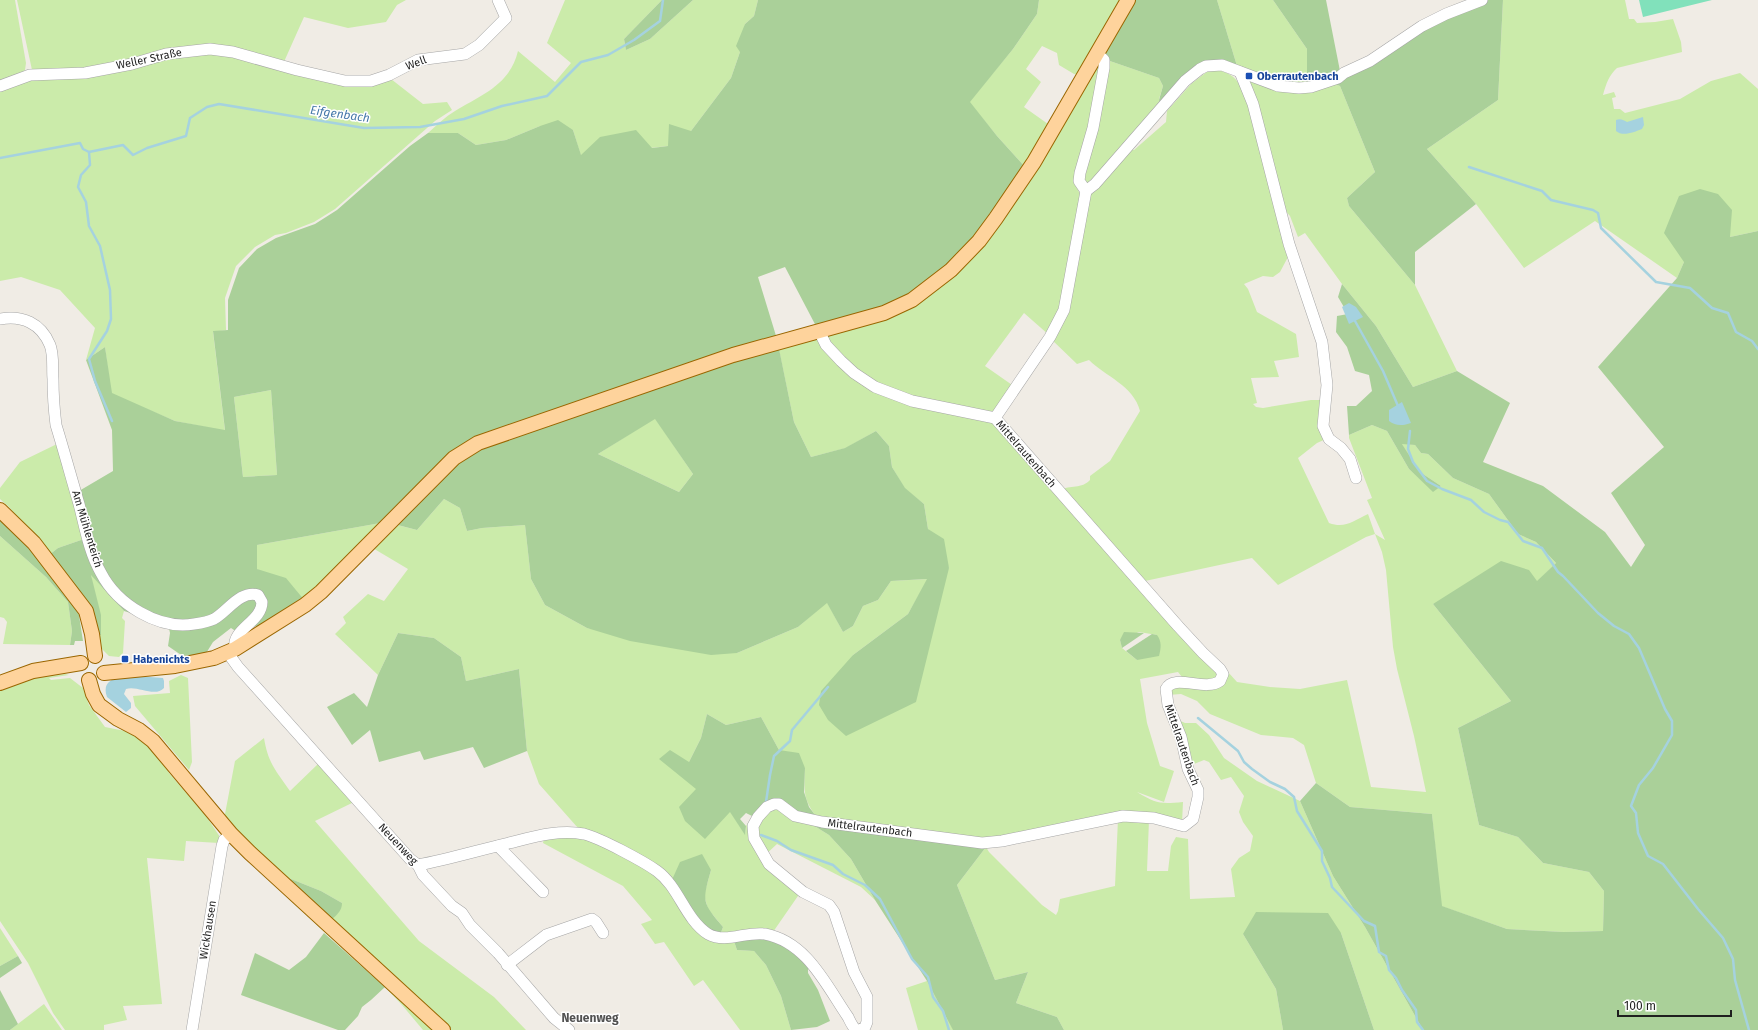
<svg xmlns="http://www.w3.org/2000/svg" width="1758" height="1030" viewBox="0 0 1758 1030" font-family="'Fira Sans',sans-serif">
  <rect width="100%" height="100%" fill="#f0ece5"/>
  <g fill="#cbebaa" fill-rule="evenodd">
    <polygon points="0,0 15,0 26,63 25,70 20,74 0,82"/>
    <polygon points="17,0 406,0 397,5 386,22 348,28 304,17 283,64 210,48 85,71 32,70"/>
    <path d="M565,0H662L624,39L626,50L650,39L693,0H758L754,16L745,24L740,52L731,78L691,131L668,146L581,156L573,130L540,126L506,140L476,145L458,133H428C437,125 445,117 455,111C481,95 510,85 518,51L555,82L571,63L547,43Z"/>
    <polygon points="1039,0 1125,0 1081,75 1074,74 1059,65 1057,53 1042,46 1026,69 1041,82 1024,107 1048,124 1026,168 997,136 969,102 1013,49 1037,14"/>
    <polygon points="1217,0 1273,0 1307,49 1307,86 1293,86 1237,66"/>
    <path d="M1503,0H1625L1629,19H1634L1637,23L1655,22L1673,19L1681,42L1682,52L1617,68C1609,75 1606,84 1603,95L1614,92L1616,97L1612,98L1614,109H1620L1625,113L1680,99L1711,81L1740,73L1758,89V231L1730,237L1684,262L1677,278L1595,221L1524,268L1476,204L1427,149L1498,100Z"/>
    <polygon points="210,50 297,72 391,79 423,104 447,102 452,110 435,121 335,209 314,222 286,233 275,235 255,247 236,266 225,298 226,330 213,332 225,431 175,421 111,394 105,347 86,360 95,328 60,290 21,277 0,281 0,88 30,78"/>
    <polygon points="1107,60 1159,78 1163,86 1159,99 1160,106 1088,185 1082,180"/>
    <polygon points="1097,62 1101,66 1076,181 1076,186 1081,196 1067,294 1049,335 1024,313 985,366 1015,387 993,413 900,396 856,371 824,335 944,282"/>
    <path d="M1218,70C1239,75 1240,86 1248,104L1288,257L1280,272L1273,277L1263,276L1244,284L1248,289L1257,312L1296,334L1299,357L1274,361L1279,377L1251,378L1257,403L1253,404L1256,407L1263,408L1311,400H1323L1326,439L1317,443L1298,458L1329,523C1345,529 1353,521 1368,514L1375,534L1385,540L1367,500L1372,498L1349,438V435L1372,425L1387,431L1409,469L1433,491L1441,486L1420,472L1401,443L1415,445L1421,453L1428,454L1453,478L1489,494L1518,534L1536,542L1556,563L1537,582L1433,604L1511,701L1458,728L1479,825L1518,837L1543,863L1589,872L1604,891L1603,931L1564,932L1507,929L1441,906L1432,814L1350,807L1316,783L1304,745L1293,738L1261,735L1210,714L1197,701L1181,694L1168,695L1173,686L1198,687L1228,672L1237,682L1270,687L1300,689L1347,680L1371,787L1426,792L1414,736L1397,669L1393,647L1386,570L1382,552L1375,534L1366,537L1278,585L1252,558L1145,581L1060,490C1070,485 1082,489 1090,480V476L1110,461L1140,411C1134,386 1105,376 1089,360L1077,364L1051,339L1089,195L1128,149L1134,150L1166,122L1167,111L1191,84L1208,71Z"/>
    <polygon points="1246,79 1263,84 1335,84 1340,86 1375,172 1347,198 1349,206 1415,285 1457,371 1413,387 1376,326 1342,284 1305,233 1298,237 1290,216 1282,207"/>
    <path d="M815,338L864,382L992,421L1219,671L1216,681L1182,677L1178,672L1140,679L1147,723L1160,766L1174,771L1164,802L1137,792C1157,804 1160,804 1183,802L1182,823L1154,817L984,841L819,820C803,800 804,793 805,768L779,750L761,717L726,725L707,714L701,738L689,762L730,811L745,834L746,826L758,808L767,801L775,798L783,802L795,814L829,835L851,859L875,900L861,887L777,844L763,857L800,893L773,932L720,935L723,927L708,909L704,895L711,870L671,882L578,828L539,784L527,751L519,669L466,681L461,657L434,638L398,633L378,675L335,634L346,623L343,617L368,594L384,601L408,569L371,547L393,524L417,530L444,499L460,508L467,531L482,528L525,525L531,579L545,605L587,628L737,653L798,627L827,602L843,632L853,626L863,606L878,600L891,581L928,579L908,614L853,655L828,720L949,568L928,529L924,504L905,489L892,467L889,446L876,431L846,448L811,457L794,422L778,345ZM1139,632L1157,635L1137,660L1122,648L1120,640Z"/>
    <polygon points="271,390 277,475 243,477 234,397"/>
    <polygon points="655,418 693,474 679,492 598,454"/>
    <polygon points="57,444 84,539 58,548 49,555 9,507 0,499 0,488 20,462"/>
    <polygon points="386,522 305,601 257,569 257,545"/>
    <polygon points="0,536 46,577 68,602 72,631 70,645 3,644 7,622 4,618 0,617"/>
    <polygon points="91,574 124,611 122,618 125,621 123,653 119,657 109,656 97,644"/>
    <polygon points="65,674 69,675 49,678 51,680 70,678 83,688 89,705 105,727 125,731 137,737 150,746 162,760 169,773 206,816 220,837 219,843 186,841 184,861 147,858 162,1004 123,1006 127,1020 104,1025 104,1030 65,1030 53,1013 28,963 0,921 0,688 27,679"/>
    <polygon points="181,675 188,678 192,762 189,770 135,706 133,696 170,693 169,681"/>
    <polygon points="1176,719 1185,723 1196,723 1209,735 1224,758 1257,781 1300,801 1333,876 1365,927 1423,1030 1374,1030 1341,933 1243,934 1276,989 1283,1030 1064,1030 1057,1017 1016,1003 1028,972 995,980 957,885 986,847 989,852 1042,905 1056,915 1058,911 1060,899 1115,886 1118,819 1149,820 1147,871 1168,871 1171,846 1176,837 1188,839 1190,899 1235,897 1231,869 1239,858 1250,851 1253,836 1243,822 1239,812 1244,796 1231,777 1221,780 1209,762 1204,760 1189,766"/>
    <path d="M264,738C268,763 276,771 290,791L318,764L354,802L315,821L419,941L494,997L526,1030H447L327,920L342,903L321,891L291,879L286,882L223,819L225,814L235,761Z"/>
    <polygon points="579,835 656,872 687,914 734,941 737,950 754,951 766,965 781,996 791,1030 740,1030 703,980 694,986 664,942 655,944 641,924 652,920 623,886 543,843 544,837"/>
    <polygon points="232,843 437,1030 423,1030 402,1005 385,987 292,902"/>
    <polygon points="0,928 18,956 0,966"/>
    <polygon points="927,981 953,1029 953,1030 918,1030 906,988"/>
    <polygon points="44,1004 62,1030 10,1030"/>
  </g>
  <g fill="#aad099" fill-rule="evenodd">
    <polygon points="662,0 693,0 650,39 626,50 624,39"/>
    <path d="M758,0H1039L1037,14L1013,49L970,102L997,136L1026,168L975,242L909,298L817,328L785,267L758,277L777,339L794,422L811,457L845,448L876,431L889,446L892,467L905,488L924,504L928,529L944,539L949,568L916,702L846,736L828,720L819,705L821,691L853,655L908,614L927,579L891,581L878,600L863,606L853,626L843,632L827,603L798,627L737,653L711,655L630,641L587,628L545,605L531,579L525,525L482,528L467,531L460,508L444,499L417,530L386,522L257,545V569L286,578L305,601L266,625L250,627L237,632L231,628L213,642L205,655L184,657L168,646L170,633L168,624L124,611L91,575L101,615V635H95L49,555L58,548L84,539L79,491L113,471L112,430L86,360L105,347L112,393L175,421L225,430L213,331L228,330V300L239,268L257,249L276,238L315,224L337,210L410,146L428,133H458L476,145L506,140L540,126L558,120L573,130L581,155L600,137L636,130L652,148L668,146L669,124L691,131L731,78L740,52L736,46L745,24L754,16ZM271,390L277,475L243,477L234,397ZM655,419L693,474L679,492L598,454Z"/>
    <polygon points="1133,0 1217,0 1237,66 1209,62 1160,106 1159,100 1163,86 1159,78 1107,60 1102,53"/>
    <polygon points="1273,0 1326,0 1340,71 1478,0 1503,0 1498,100 1427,149 1476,204 1415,252 1415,285 1349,206 1347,198 1375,172 1340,86 1335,84 1307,86 1307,49"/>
    <polygon points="1700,189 1718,194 1732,210 1730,237 1758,231 1758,1030 1423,1030 1365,927 1333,876 1300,801 1316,783 1350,807 1432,814 1442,906 1507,929 1564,932 1603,931 1604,891 1589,872 1543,863 1518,837 1479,825 1458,728 1511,701 1433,604 1501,561 1529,570 1537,581 1556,563 1536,542 1518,534 1489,494 1453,478 1428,454 1421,453 1415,445 1402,444 1420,472 1441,486 1433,492 1409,469 1387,431 1372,425 1349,435 1347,406 1356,406 1372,391 1369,375 1355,371 1347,347 1336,332 1337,316 1348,314 1338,297 1342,284 1376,326 1413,387 1457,371 1510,403 1483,462 1543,486 1605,532 1631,567 1645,545 1611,493 1664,447 1598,367 1677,278 1684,262 1664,233 1679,196"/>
    <polygon points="0,519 37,557 78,609 83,641 75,641 74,645 70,645 72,631 68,602 46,577 0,536"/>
    <polygon points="1124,632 1144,633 1122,648 1120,640"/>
    <polygon points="398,633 434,638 461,657 466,681 519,669 527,751 484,768 473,747 424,760 420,751 379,762 370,730 352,745 327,707 354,693 367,707 378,675"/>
    <path d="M1152,634L1157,635C1162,642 1161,648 1159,656L1137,660L1126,651Z"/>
    <polygon points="707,714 726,725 761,717 779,750 799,753 805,768 804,792 809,807 822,824 986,847 957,885 995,980 1028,972 1016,1003 1057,1017 1064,1030 953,1030 927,981 875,900 851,859 829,835 795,814 783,802 775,798 767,801 752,816 746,813 740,819 746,826 745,835 730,812 705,839 685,821 679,807 696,789 659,759 670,750 689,762 701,738"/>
    <path d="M702,854L711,870C702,902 702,902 723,927L720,935L705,928L671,882L680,862Z"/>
    <path d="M291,879L321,891L342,903C342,910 338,914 332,919L286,882Z"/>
    <polygon points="1256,912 1328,913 1341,933 1374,1030 1283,1030 1276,989 1243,934"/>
    <polygon points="324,933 385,987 371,1000 362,1007 358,1016 345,1030 338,1030 241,995 255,953 289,970 306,957"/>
    <polygon points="762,937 785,945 808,963 808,973 818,990 830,1021 817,1027 791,1030 781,996 766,965 754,951 737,950 734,941"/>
    <polygon points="18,956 22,963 0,978 0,966"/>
    <polygon points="0,990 18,1024 10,1030 0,1030"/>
  </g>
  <polygon fill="#81e1bb" points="1639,0 1712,0 1643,17"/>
  <g fill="#a5d2df">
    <path d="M1643,117L1644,125L1642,129C1634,132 1623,137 1616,131V120C1620,118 1624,120 1627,122Z"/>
    <polygon points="1349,303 1356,307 1363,317 1349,324 1342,307"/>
    <path d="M1402,402L1411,423C1403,426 1395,426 1389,421V410Z"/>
    <path d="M137,676L163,678L164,681V688C155,698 137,685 126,689L124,694L131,703V708L126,712L107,697C100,676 123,677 137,676Z"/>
  </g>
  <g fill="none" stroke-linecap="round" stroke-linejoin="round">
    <g stroke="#a5d2df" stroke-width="2.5">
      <polyline points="89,152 90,165 81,175 78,187 86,202 89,226 100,246 110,290 111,319 107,331 89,359 95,381 112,421"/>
      <polyline points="0,158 80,143 83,149 89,152 123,145 133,155 147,148 186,136 190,118 207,107 219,104 364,128 420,127 464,119 502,106 547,96 581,62 608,55 634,40 660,21 663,0"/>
      <polyline points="1469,167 1542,191 1551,200 1593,210 1598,213 1601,228 1656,282 1690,288 1712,308 1728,313 1736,332 1752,341 1758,349"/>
      <polyline points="1355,321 1383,371 1398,406"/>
      <polyline points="1410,431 1408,449 1413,462 1427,481 1442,489 1471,500 1484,512 1500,520 1508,522 1523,541 1542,548 1558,572 1563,576 1598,613 1614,626 1629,634 1639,648 1665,709 1672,721 1672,735 1653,768 1639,785 1631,806 1636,813 1638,833 1648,856 1663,864 1698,909 1723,938 1733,959 1735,980 1749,1030"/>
      <polyline points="1198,718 1238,751 1244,762 1252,769 1270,782 1285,789 1294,797 1297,811 1322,851 1322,861 1330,878 1332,887 1364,921 1375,926 1379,952 1386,956 1389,970 1396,978 1402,990 1416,1010 1417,1022 1423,1030"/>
      <polyline points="764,804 766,802 770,775 774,756 790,741 792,730 828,687"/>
      <polyline points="761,835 777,841 791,850 833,865 843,874 865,885 880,899 912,959 928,977 933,997 943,1011 949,1030"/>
    </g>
    <defs>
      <g id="minor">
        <polyline points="1240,72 1253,104 1289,244 1322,342 1327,385 1323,426 1329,439 1341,448 1350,459 1356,478"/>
        <polyline points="0,86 30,75 85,73 132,64 166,54 210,49 233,52 297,70 345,81 371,81 389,75 418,60 465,54 479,45 506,18 498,0"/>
        <polyline points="1086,191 1095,184 1185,81 1200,69 1206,66 1222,65 1278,86 1299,88 1311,87 1338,78 1344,73 1370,61 1422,26 1446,14 1482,0"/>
        <polyline points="1086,191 1079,181 1080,173 1093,128 1104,68 1104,60 1097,53"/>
        <path d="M0,319C22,315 41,323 50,345C54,355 52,368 53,379C53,394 54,409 56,425C64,451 71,477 79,504C85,527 89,552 101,573C117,604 158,630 194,624C201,623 208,622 214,619C228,611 240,590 258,595L262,602C262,622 231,629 235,649"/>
        <path d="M819,331L826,345L841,361L854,373L875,387L912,401L995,418L1178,626L1203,653L1220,669L1223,674L1220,681C1205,692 1174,673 1166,689L1168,705L1181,737L1188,769L1198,790V797L1193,819L1184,826L1154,818L1123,816L1002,841L982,843L822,822L795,816L779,804H774L767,807L758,817L753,826L754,838L769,864L803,892L829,905L834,912L854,972L867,997V1022L865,1027L860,1030"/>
        <polyline points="995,418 1050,337 1064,310 1086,191"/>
        <polyline points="228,653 238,667 410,859 418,865 423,875 452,906 462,913 470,925 498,953 554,1018 569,1030"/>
        <polyline points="498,846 543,892"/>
        <path d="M418,865C449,859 479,850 509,843C533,837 559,829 584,834C600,838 643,861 657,871C679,887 685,919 708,934C726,944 746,931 765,934C807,942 826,985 848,1017C850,1021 852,1026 856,1030"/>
        <polyline points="507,965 546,935 592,919 596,922 603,933"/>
        <polyline points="192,1030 222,846 224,840 231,834"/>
      </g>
      <g id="major">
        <polyline points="0,510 34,543 86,611 92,634 95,656"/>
        <polyline points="104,673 175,666 214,658 235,649 305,605 321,592 454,458 478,443 733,355 884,313 912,300 951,270 979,241 996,218 1034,162 1128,0"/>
        <polyline points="89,680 93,694 99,705 118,719 139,730 153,741 231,834 250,853 443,1030"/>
        <polyline points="0,683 33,671 81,663"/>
      </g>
    </defs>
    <use href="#minor" stroke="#a6a6a6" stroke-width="12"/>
    <use href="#major" stroke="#9a6600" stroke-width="16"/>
    <use href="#minor" stroke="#fff" stroke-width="11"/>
    <use href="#major" stroke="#fed39c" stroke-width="14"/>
  </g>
  <g fill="#1a4fb4" stroke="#fff" stroke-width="1.5">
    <rect x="1245" y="72" width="8" height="8" rx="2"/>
    <rect x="121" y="655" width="8" height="8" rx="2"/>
  </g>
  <g text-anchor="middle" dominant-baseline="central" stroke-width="3" stroke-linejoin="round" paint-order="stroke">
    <g font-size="11" fill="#1f1f1f" stroke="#fff">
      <text transform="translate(149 59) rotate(-12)">Weller Straße</text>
      <text transform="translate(416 63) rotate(-20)">Well</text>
      <text transform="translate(1026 454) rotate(49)">Mittelrautenbach</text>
      <text transform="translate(87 529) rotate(73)">Am Mühlenteich</text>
      <text transform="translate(1182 745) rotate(71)">Mittelrautenbach</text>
      <text transform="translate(870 828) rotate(7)">Mittelrautenbach</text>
      <text transform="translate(398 844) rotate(47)">Neuenweg</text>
      <text transform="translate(208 930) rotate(-81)">Wickhausen</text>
    </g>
    <g font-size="11" font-weight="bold" fill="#164399" stroke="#fff" text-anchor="start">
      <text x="1257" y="76">Oberrautenbach</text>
      <text x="133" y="659">Habenichts</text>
    </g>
    <g font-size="12" font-style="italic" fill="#4679a9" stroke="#fff">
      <text transform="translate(340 114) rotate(8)">Eifgenbach</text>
    </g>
    <g font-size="12" font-weight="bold" fill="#525252" stroke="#fff">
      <text x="590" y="1018">Neuenweg</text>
    </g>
  </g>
  <path d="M1618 1010v6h113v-6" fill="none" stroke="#1f1f1f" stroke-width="2"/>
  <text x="1624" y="1010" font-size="12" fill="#1f1f1f" stroke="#ffffff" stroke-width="3" paint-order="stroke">100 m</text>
</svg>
